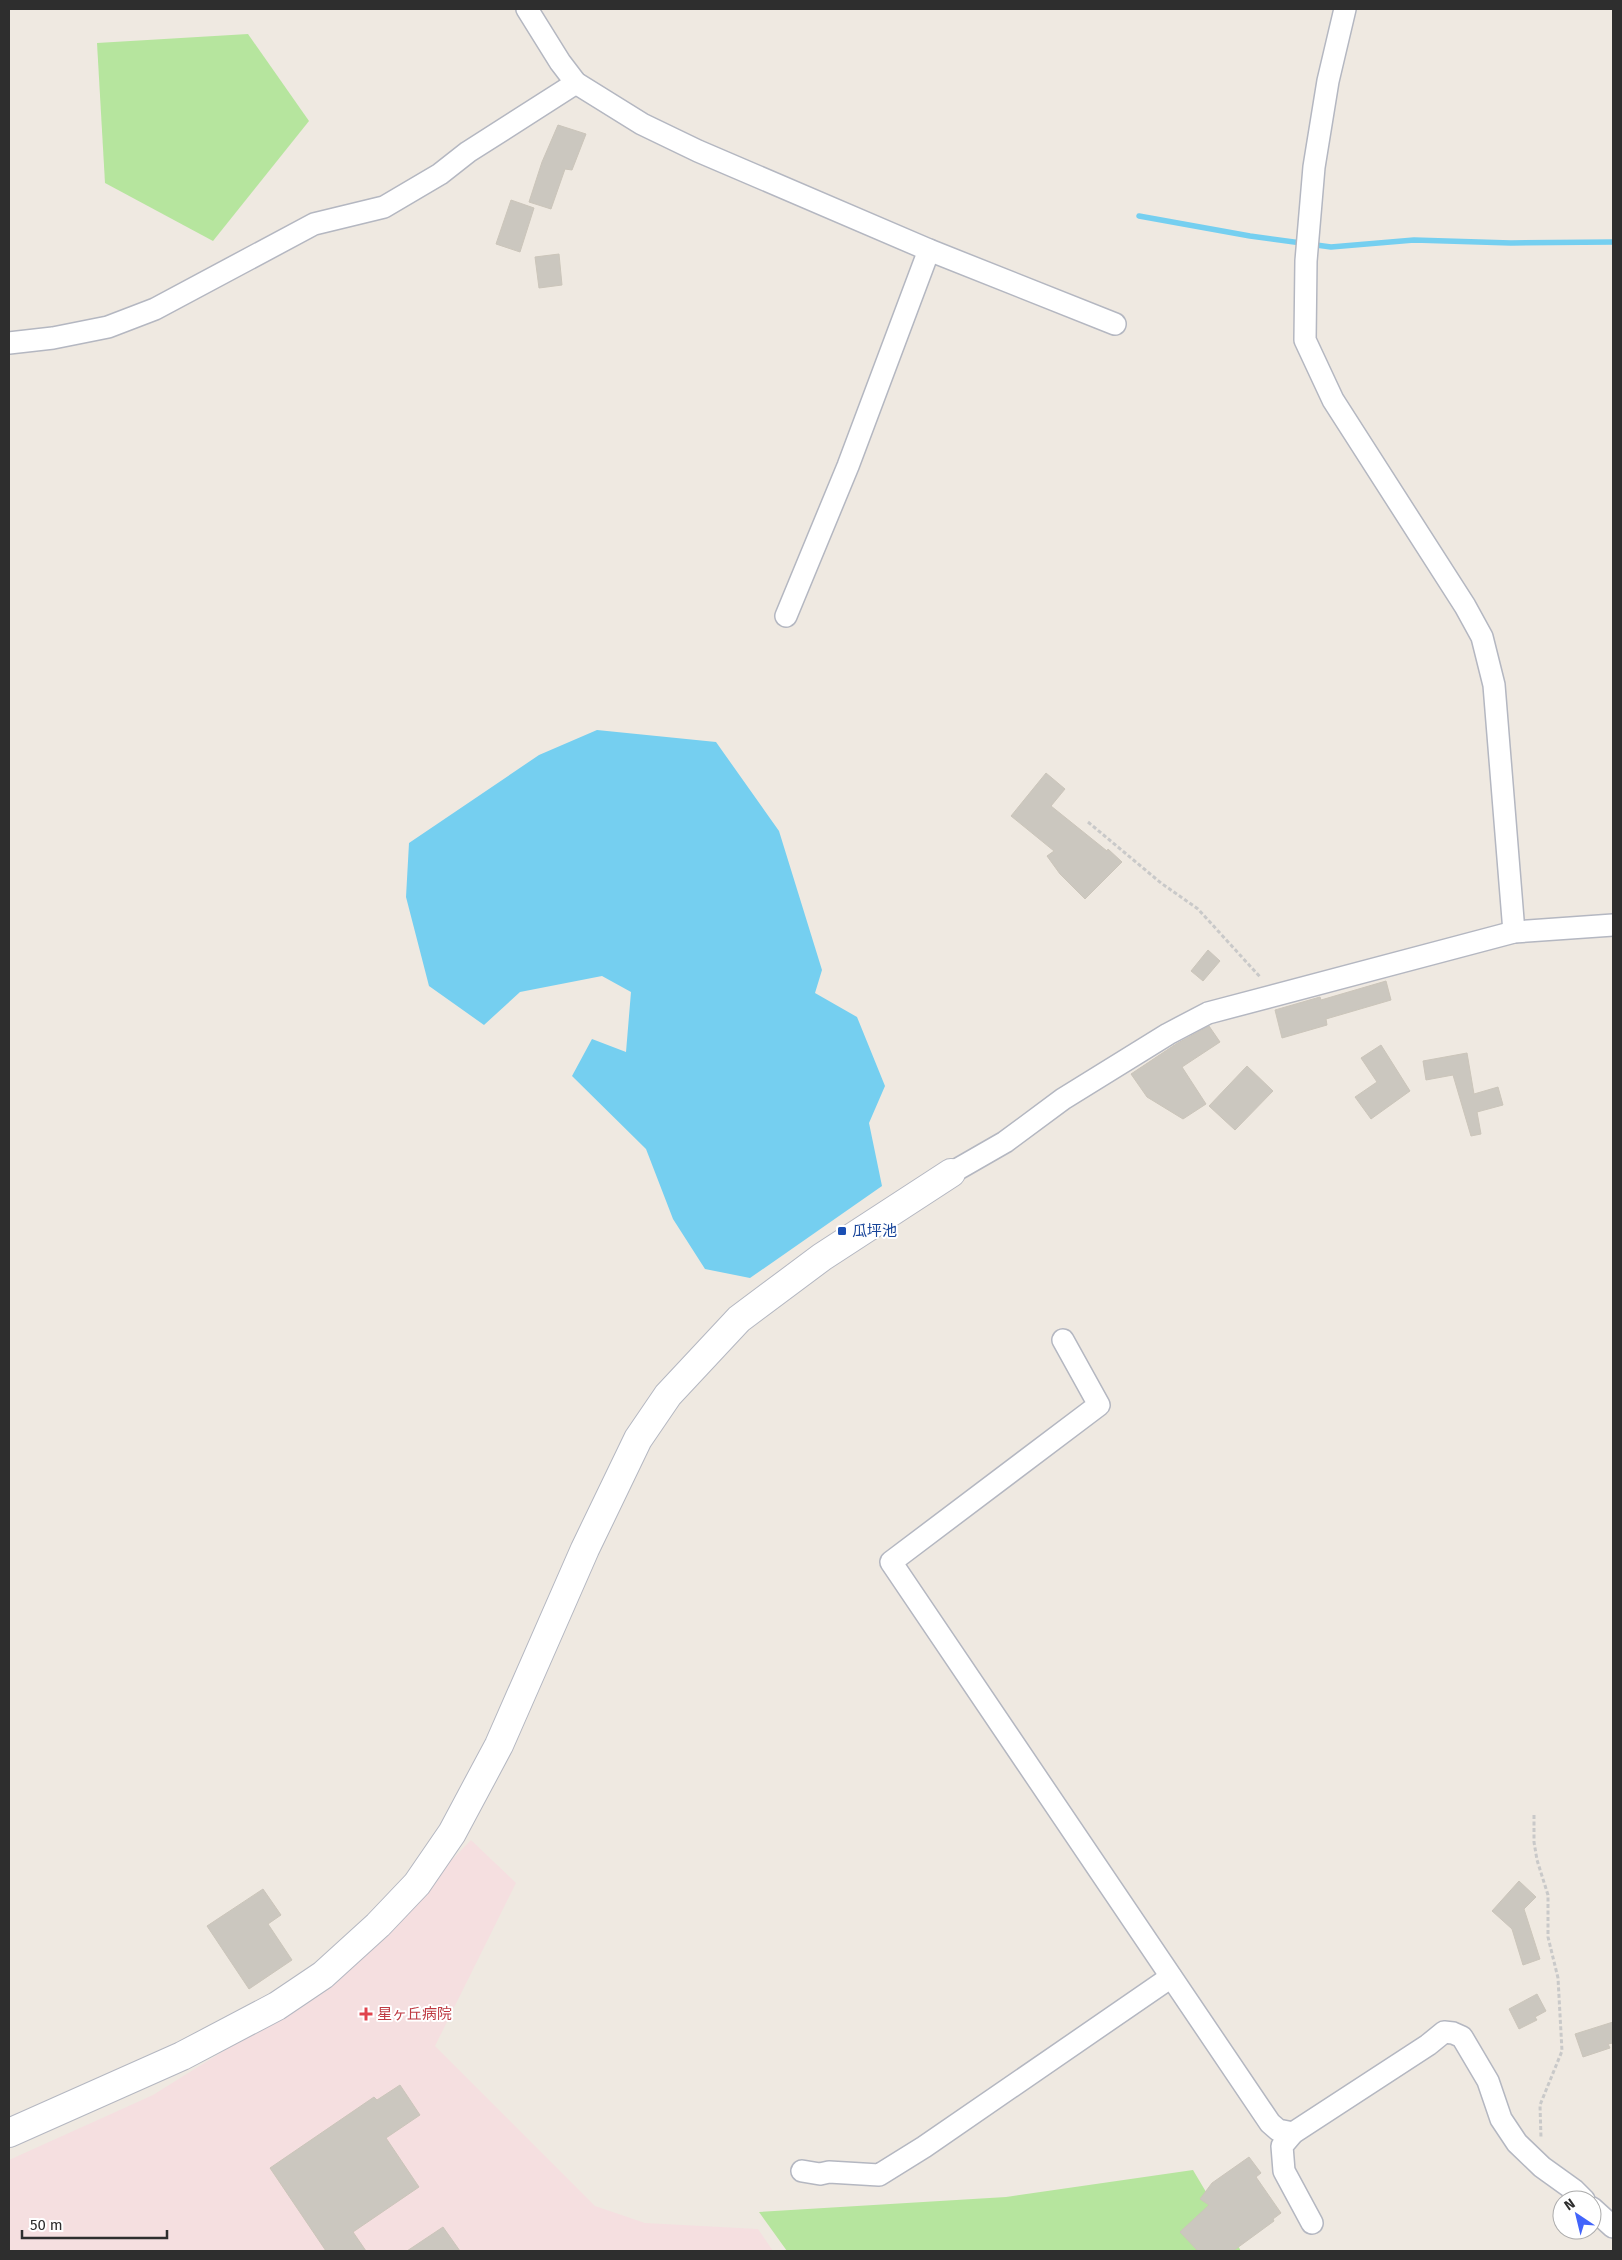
<svg xmlns="http://www.w3.org/2000/svg" width="1622" height="2260" viewBox="0 0 1622 2260" font-family="'Fira Sans','Noto Sans JP',sans-serif">
  <rect width="100%" height="100%" fill="#efe9e1"/>
  <polygon fill="#f5dfe0" points="471,1840 516,1883 435,2046 595,2206 645,2223 758,2229 773,2251 9,2251 9,2160 153,2095 334,1982"/>
  <g fill="#b6e59e">
    <polygon points="248,34 309,121 213,241 105,183 97,43"/>
    <polygon points="1193,2170 1241,2251 787,2251 759,2212 1006,2197"/>
  </g>
  <polygon fill="#75cff0" points="597,730 716,742 779,831 822,970 815,993 857,1017 885,1086 869,1123 882,1186 750,1278 705,1269 673,1219 646,1149 572,1076 592,1039 626,1052 631,992 602,976 520,992 484,1025 429,986 406,897 409,843 539,755"/>
  <g fill="none" stroke-linecap="round" stroke-linejoin="round">
    <polyline stroke="#75cff0" stroke-width="5.5" points="1139,216 1250,236 1331,247 1414,240 1511,243 1613,242"/>
  </g>
  <g fill="#cbc7bf" stroke="#cbc5ba">
    <polygon points="558,125 586,134 572,170 565,169 551,209 529,202 542,162"/>
    <polygon points="511,200 534,208 520,252 496,244"/>
    <polygon points="559,254 562,285 539,288 535,257"/>
    <polygon points="1046,773 1065,789 1051,806 1107,851 1108,849 1122,862 1085,899 1060,874 1047,856 1054,851 1011,816"/>
    <polygon points="1208,950 1220,961 1203,981 1191,971"/>
    <polygon points="1386,981 1391,1000 1326,1019 1327,1025 1282,1038 1275,1010 1320,997 1321,1000"/>
    <polygon points="1209,1026 1220,1042 1182,1067 1206,1104 1183,1119 1147,1097 1131,1074 1176,1044"/>
    <polygon points="1381,1045 1410,1091 1371,1119 1355,1097 1377,1082 1361,1058"/>
    <polygon points="1467,1053 1474,1094 1498,1087 1503,1105 1477,1112 1481,1134 1471,1136 1453,1075 1426,1080 1423,1061"/>
    <polygon points="1247,1066 1273,1091 1235,1130 1209,1106"/>
    <polygon points="1519,1881 1536,1897 1524,1909 1540,1959 1523,1965 1512,1929 1492,1911"/>
    <polygon points="263,1889 281,1915 268,1924 292,1960 249,1989 207,1926"/>
    <polygon points="1537,1994 1546,2011 1535,2017 1537,2020 1519,2029 1509,2009"/>
    <polygon points="1613,2022 1613,2043 1608,2044 1610,2048 1583,2057 1575,2034"/>
    <polygon points="400,2085 420,2115 386,2138 419,2187 353,2232 366,2251 326,2251 270,2168 374,2097 377,2100"/>
    <polygon points="1249,2157 1261,2173 1256,2177 1281,2213 1273,2219 1274,2221 1233,2251 1198,2251 1180,2232 1209,2205 1200,2199 1212,2183"/>
    <polygon points="443,2227 460,2251 407,2251"/>
  </g>
  <g fill="none" stroke-linecap="round" stroke-linejoin="round">
    <defs>
      <g id="minor">
        <polyline points="527,9 560,62 576,83 642,124 698,151 929,250 1115,324"/>
        <polyline points="1345,9 1328,81 1314,167 1306,261 1305,340 1333,400 1465,606 1482,637 1494,685 1514,932"/>
        <polyline points="9,343 53,338 108,327 155,309 314,224 384,207 440,174 468,152 576,83"/>
        <polyline points="786,616 848,466 929,250"/>
        <polyline points="951,1173 1005,1142 1063,1099 1168,1034 1208,1013 1514,932 1613,925"/>
        <polyline points="1063,1340 1099,1405 891,1562 1270,2123 1278,2130 1293,2133"/>
        <polyline points="802,2171 820,2174 829,2172 879,2175 924,2147 1171,1977"/>
        <polyline points="1592,2208 1613,2227"/>
        <polyline points="1312,2223 1284,2171 1282,2146 1293,2133 1428,2045 1444,2032 1453,2033 1462,2037 1488,2081 1501,2119 1517,2143 1542,2167 1574,2190 1584,2200"/>
      </g>
      <polyline id="tertiary" points="9,2133 182,2056 277,2006 323,1975 378,1925 417,1884 452,1833 499,1745 585,1549 638,1439 668,1395 739,1319 822,1257 951,1173"/>
    </defs>
    <use href="#minor" stroke="#b4b7c1" stroke-width="24"/>
    <use href="#tertiary" stroke="#b4b7c1" stroke-width="30"/>
    <g stroke="#c9c9c9" stroke-width="3" stroke-dasharray="4 2.5" stroke-linecap="butt">
      <polyline points="1088,822 1161,883 1198,909 1261,978"/>
      <polyline points="1534,1815 1534,1842 1537,1860 1548,1895 1548,1937 1558,1978 1562,2051 1540,2105 1541,2138"/>
    </g>
    <use href="#minor" stroke="#fff" stroke-width="21"/>
    <use href="#tertiary" stroke="#fff" stroke-width="28"/>
  </g>
  <rect fill="#1a4fb4" stroke="#fff" stroke-width="2" x="837" y="1226" width="10" height="10" rx="2.5"/>
  <path fill="#e0444e" stroke="#fff" stroke-width="2" d="M363.5 2006.5h5v5h5v5h-5v5h-5v-5h-5v-5h5z"/>
  <g text-anchor="middle" dominant-baseline="central" stroke-width="4" stroke-linejoin="round" paint-order="stroke">
    <g font-size="15" fill="#164399" stroke="#fff" text-anchor="start">
      <text x="852" y="1231">瓜坪池</text>
    </g>
    <g font-size="15" fill="#be3a42" stroke="#fff" text-anchor="start">
      <text x="377" y="2014">星ヶ丘病院</text>
    </g>
  </g>
  <rect width="1622" height="2260" fill="none" stroke="#2e2e2e" stroke-width="20"/>
  <g transform="translate(1577 2215) rotate(325)"><circle r="24" fill="#ffffff" stroke="#ababab"/>
  <path d="M0-4L9 19L0 12L-9 19Z" fill="#4264fb"/>
  <text y="-8" font-size="14" font-weight="bold" text-anchor="middle" fill="#2e2e2e">N</text>
  </g>
  <path d="M22 2230v8h145v-8" fill="none" stroke="#2e2e2e" stroke-width="2.5"/>
  <text x="30" y="2230" font-size="15" fill="#2e2e2e" stroke="#ffffff" stroke-width="4" paint-order="stroke">50 m</text>
</svg>
